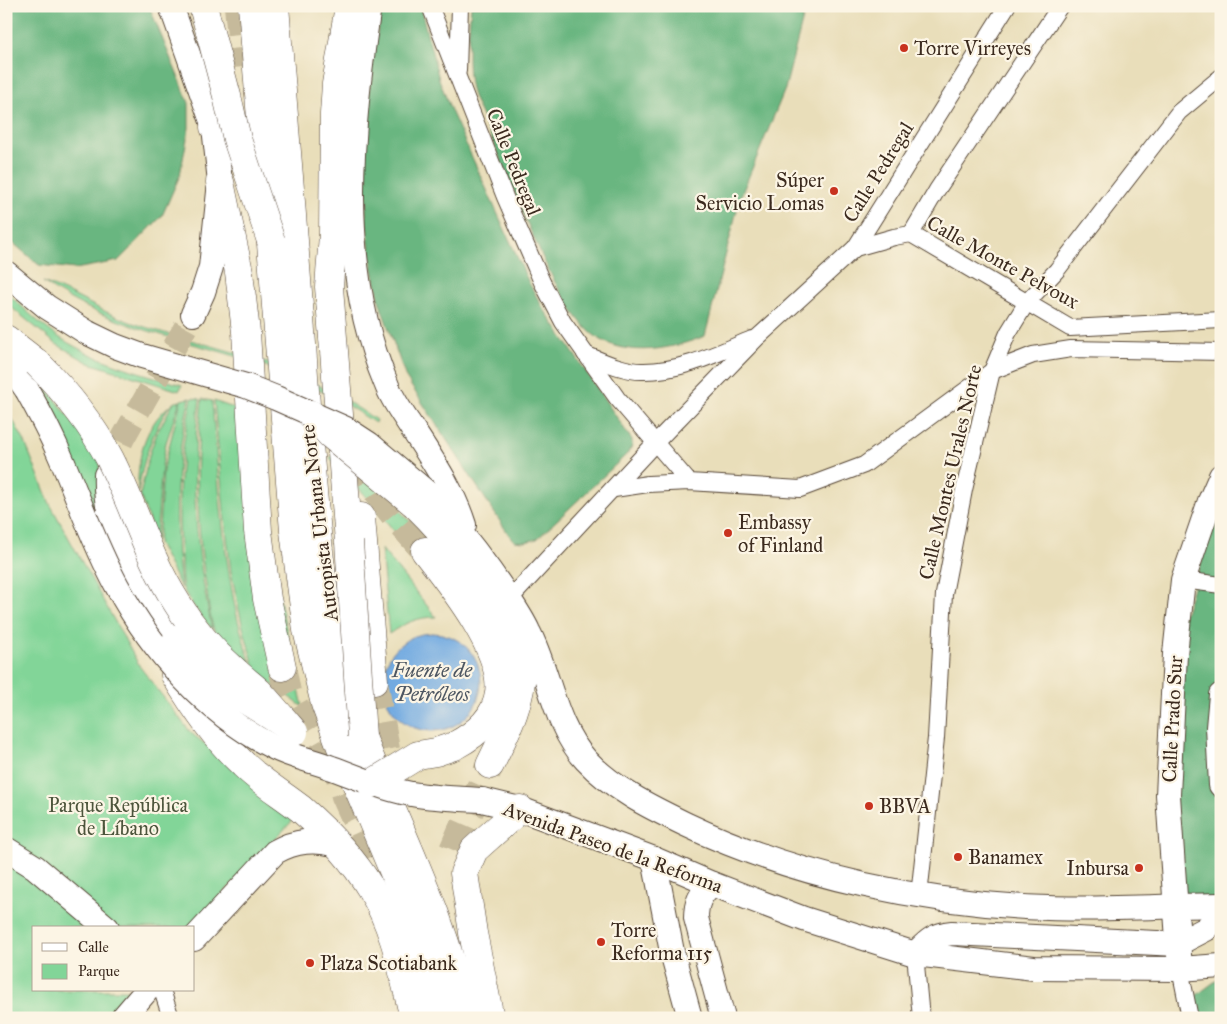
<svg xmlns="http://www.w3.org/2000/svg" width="1227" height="1024" viewBox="0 0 1227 1024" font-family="'IM FELL Great Primer',serif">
  <rect width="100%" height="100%" fill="#fcf5e5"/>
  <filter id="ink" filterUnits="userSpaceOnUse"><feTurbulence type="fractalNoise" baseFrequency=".02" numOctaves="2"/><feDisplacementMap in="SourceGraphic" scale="10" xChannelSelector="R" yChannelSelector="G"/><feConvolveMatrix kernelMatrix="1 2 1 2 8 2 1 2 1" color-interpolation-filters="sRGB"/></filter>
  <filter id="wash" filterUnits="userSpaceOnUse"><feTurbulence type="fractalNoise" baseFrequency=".0096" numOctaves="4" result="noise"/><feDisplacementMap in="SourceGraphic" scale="20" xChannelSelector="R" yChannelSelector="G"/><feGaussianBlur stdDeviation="1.12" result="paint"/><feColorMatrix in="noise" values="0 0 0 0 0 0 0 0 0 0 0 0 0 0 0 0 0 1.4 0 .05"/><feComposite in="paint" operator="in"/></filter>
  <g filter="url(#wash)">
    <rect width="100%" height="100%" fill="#e9deba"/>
    <g fill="#82d598" stroke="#5e805b">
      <path d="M43,282C73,293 100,311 130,322C173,337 218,346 262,361C302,374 341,396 376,420L375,423C339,399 301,378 260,364C186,339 108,328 43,282Z"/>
      <path d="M6,292C22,306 36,321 53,333C91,360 138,372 182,385L179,391L89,363L56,344L6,303Z"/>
      <polygon points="39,377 100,459 99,515 96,516 49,397"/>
      <path d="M190,398C174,464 174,521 181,588L158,543L163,470L181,400Z"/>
      <path d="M192,398L200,399C189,476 196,553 212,629C204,620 187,599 183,588C181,579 181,567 181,558C176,504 180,450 192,398Z"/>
      <path d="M202,399L212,401C218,468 221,536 234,601C238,625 246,648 253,671C244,663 218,640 214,630C209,616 208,599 206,585C196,522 195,462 202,399Z"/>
      <polygon points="180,401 166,443 162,466 156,540 140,495 150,452 157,433 173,403"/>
      <polygon points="214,401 239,410 303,707 256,673 242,624 231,572 224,513"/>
      <path d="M169,406C152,433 143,460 138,492C137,460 143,428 169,406Z"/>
      <polygon points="6,408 24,440 50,504 140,667 191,733 297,816 190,928 34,928 34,990 131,990 105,1018 6,1018"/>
      <polygon points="333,455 388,498 431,544 415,557 364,494 330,458"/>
      <path d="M381,548L436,617C418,617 404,623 389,634Z"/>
    </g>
    <g fill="#69b680" stroke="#52704f">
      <polygon points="6,6 149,6 189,103 189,128 180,175 162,216 118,261 75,269 39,265 6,237"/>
      <polygon points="382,6 420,6 439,79 452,113 529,283 543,308 632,440 632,446 627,454 537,539 525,542 514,541 509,535 406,378 380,304 371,260 366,218 365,159 370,74"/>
      <path d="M471,6H806L785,89L740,198L705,336C673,349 629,358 598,338C559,313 522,208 502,163C495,147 488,131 481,114C478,108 474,100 472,93C465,69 469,31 471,6Z"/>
      <polygon points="1221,502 1221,704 1219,730 1221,801 1221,905 1175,906 1176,639"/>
      <polygon points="1221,977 1221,1018 1190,1018 1186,1003"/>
    </g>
    <circle fill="#72aae1" stroke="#566a80" cx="432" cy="682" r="49"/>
  </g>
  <g filter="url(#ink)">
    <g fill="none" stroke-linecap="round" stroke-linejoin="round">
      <polyline stroke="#c6ba9b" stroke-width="24" stroke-dasharray="24 12" stroke-linecap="butt" points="106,475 123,438 193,314"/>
      <g stroke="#c6ba9b" stroke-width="28" stroke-dasharray="28 14" stroke-linecap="butt">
        <polyline points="238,6 244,67"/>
        <path d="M359,454C373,495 397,518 425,551"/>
        <polyline points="282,667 287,692 334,775"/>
        <polyline points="374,681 390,773"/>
        <polyline points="333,752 345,796 386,887"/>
        <polyline points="453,850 490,765"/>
      </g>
      <defs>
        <g id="street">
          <polyline points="430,6 505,197 542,282 563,322 617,398 689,482"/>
          <polyline points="458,71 460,6"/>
          <polyline points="911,234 937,190 1060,6"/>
          <polyline points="855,248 894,237 911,234 1070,328 1221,320"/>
          <path d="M585,354C602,361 625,372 644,371C682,371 718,353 752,339"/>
          <polyline points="614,489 648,484 689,482 800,489 864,465 992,371 1033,355 1071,349 1221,352"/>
          <polyline points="1183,580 1221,585"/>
          <polyline points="509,600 655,443 758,337 855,248 1007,6"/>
          <polyline points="919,896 936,738 944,594 964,490 992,371 1008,333 1027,302 1057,270 1179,112 1221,77"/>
          <polyline points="915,954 921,1018"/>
          <polyline points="1180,969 1190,1018"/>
          <polyline points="162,990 171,1018"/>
        </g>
        <g id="secondary">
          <polyline points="171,6 214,127 220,182 211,267 203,292 193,314"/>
          <path d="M369,6C351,130 336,264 386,383C391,397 400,410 408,422C429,455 452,487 464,525"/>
          <polyline points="6,273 47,307 88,333"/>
          <polyline points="6,360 27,390"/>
          <path d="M106,475C103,532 141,594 175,638"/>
          <path d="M426,492C455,524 481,557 505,593C513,605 522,618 528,631C550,673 553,724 586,760C613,789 650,807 685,824C796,877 926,904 1048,908C1105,910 1163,906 1221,905"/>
          <polyline points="1221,695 1218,727 1221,785"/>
          <polyline points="482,800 520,809 654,859 712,884 804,919 915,954 1034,968 1180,969 1221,966"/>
          <polyline points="6,849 35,867 107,928"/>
          <polyline points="654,859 672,952 690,1018"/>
          <path d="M712,884C700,894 696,903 696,918L723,1018"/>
          <path d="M194,939L275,852C296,840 315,839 338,845"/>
          <path d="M915,954C928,941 933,935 952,933L1177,944L1206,929L1221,913"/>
          <polyline points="1180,969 1168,795 1175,654 1183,580 1210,501 1221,476"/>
          <polyline points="123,1018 147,990"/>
        </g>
        <g id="highway">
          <polyline points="252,6 294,531 307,630 325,704 342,750 398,882 428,961 441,1018"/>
          <path d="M275,6C284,119 294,231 302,344C306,410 311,476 318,542C322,581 327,621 337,660C369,783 441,892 465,1018"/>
          <polyline points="349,6 336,84 334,114 333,235 329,287 349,542"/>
          <polyline points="210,75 216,109 214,127"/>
          <polyline points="220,182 239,272 246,332 258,531 267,599 282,667"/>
          <polyline points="6,339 37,363"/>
          <path d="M415,504C453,541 484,582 508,629C514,640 522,655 522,668C522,703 505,734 490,765"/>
          <polyline points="361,517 374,681"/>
          <path d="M425,551C450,583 505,651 499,693C496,719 475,735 454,746"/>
          <path d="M175,675C195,708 216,739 244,765C261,782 282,794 301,809C326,831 354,860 371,889C395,927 403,974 414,1018"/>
          <polyline points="490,1018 473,933 464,873 474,850 520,809"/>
        </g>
      </defs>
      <use href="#street" stroke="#554535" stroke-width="18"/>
      <use href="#secondary" stroke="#554535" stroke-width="26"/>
      <use href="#highway" stroke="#554535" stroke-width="29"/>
      <use href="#street" stroke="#fff" stroke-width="16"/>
      <use href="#secondary" stroke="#fff" stroke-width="24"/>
      <use href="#highway" stroke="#fff" stroke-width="28"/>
      <defs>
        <g id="secondary-bridge">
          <polyline points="88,333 115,346 142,356 246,386 276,398 346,429 369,444 426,492"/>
          <path d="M27,390C38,410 49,430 58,451C78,496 93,542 117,586C152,651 208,715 275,748C293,757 314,761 332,768C360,778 388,791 418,795C439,798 461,799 482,800"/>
          <polyline points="175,638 219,683 234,695 285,727"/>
        </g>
        <g id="highway-bridge">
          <polyline points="203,6 227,96 237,139 271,241"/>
          <path d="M37,363C66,392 91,423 110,459C134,506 148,558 177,603C193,629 213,652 236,672C243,679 252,685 259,692C271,705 282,718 294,732"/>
          <polyline points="311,414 331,435 415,504"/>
          <polyline points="349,542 362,736"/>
          <polyline points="371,784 418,755 436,752 454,746"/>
        </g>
      </defs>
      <use href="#secondary-bridge" stroke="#554535" stroke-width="26" stroke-linecap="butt"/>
      <use href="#highway-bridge" stroke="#554535" stroke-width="29" stroke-linecap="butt"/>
      <use href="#secondary-bridge" stroke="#fff" stroke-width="24"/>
      <use href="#highway-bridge" stroke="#fff" stroke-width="28"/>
    </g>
  </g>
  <g fill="#c8321e" stroke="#fcf5e5" stroke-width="2">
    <circle cx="904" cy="48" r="5"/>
    <circle cx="834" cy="191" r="5"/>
    <circle cx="728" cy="533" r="5"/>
    <circle cx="869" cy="806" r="5"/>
    <circle cx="958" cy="857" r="5"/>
    <circle cx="1139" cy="868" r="5"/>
    <circle cx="601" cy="942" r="5"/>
    <circle cx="310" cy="963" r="5"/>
  </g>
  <g text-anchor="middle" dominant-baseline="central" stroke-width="4.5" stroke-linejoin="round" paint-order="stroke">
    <g font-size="20" fill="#3b2a1e" stroke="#fcf5e5" text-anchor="start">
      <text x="914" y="48">Torre Virreyes</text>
      <text x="824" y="180" text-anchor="end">Súper<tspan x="824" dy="23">Servicio Lomas</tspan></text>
      <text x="738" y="522">Embassy<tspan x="738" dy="23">of Finland</tspan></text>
      <text x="879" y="806">BBVA</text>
      <text x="968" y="857">Banamex</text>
      <text x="1129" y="868" text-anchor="end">Inbursa</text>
      <text x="611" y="930">Torre<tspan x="611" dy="23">Reforma 115</tspan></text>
      <text x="320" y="963">Plaza Scotiabank</text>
    </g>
    <g font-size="20" fill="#3b2a1e" stroke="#fcf5e5">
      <text transform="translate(514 162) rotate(68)">Calle Pedregal</text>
      <text transform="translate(878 172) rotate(-58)">Calle Pedregal</text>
      <text transform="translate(1003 262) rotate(29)">Calle Monte Pelvoux</text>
      <text transform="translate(950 472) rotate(-77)">Calle Montes Urales Norte</text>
      <text transform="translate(319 523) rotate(-97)">Autopista Urbana Norte</text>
      <text transform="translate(1172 719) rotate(-87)">Calle Prado Sur</text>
      <text transform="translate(613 847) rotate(20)">Avenida Paseo de la Reforma</text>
    </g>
    <g font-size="20" fill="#4d553c" stroke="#fcf5e5">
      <text x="118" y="805">Parque República<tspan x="118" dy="23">de Líbano</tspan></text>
    </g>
    <g font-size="21" font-style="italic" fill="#4e5762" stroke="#fcf5e5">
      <text x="432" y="670">Fuente de<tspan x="432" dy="24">Petróleos</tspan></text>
    </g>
  </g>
  <rect width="1227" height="1024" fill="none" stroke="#fcf5e5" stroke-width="25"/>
  <rect x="32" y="926" width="162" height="65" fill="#fcf5e5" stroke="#afa495"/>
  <rect x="42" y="943" width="25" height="8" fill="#ffffff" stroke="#afa495"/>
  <text x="78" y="952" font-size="15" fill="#3b2a1e">Calle</text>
  <rect x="42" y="964" width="25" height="15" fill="#82d598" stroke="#afa495"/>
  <text x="78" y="976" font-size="15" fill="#3b2a1e">Parque</text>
</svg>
